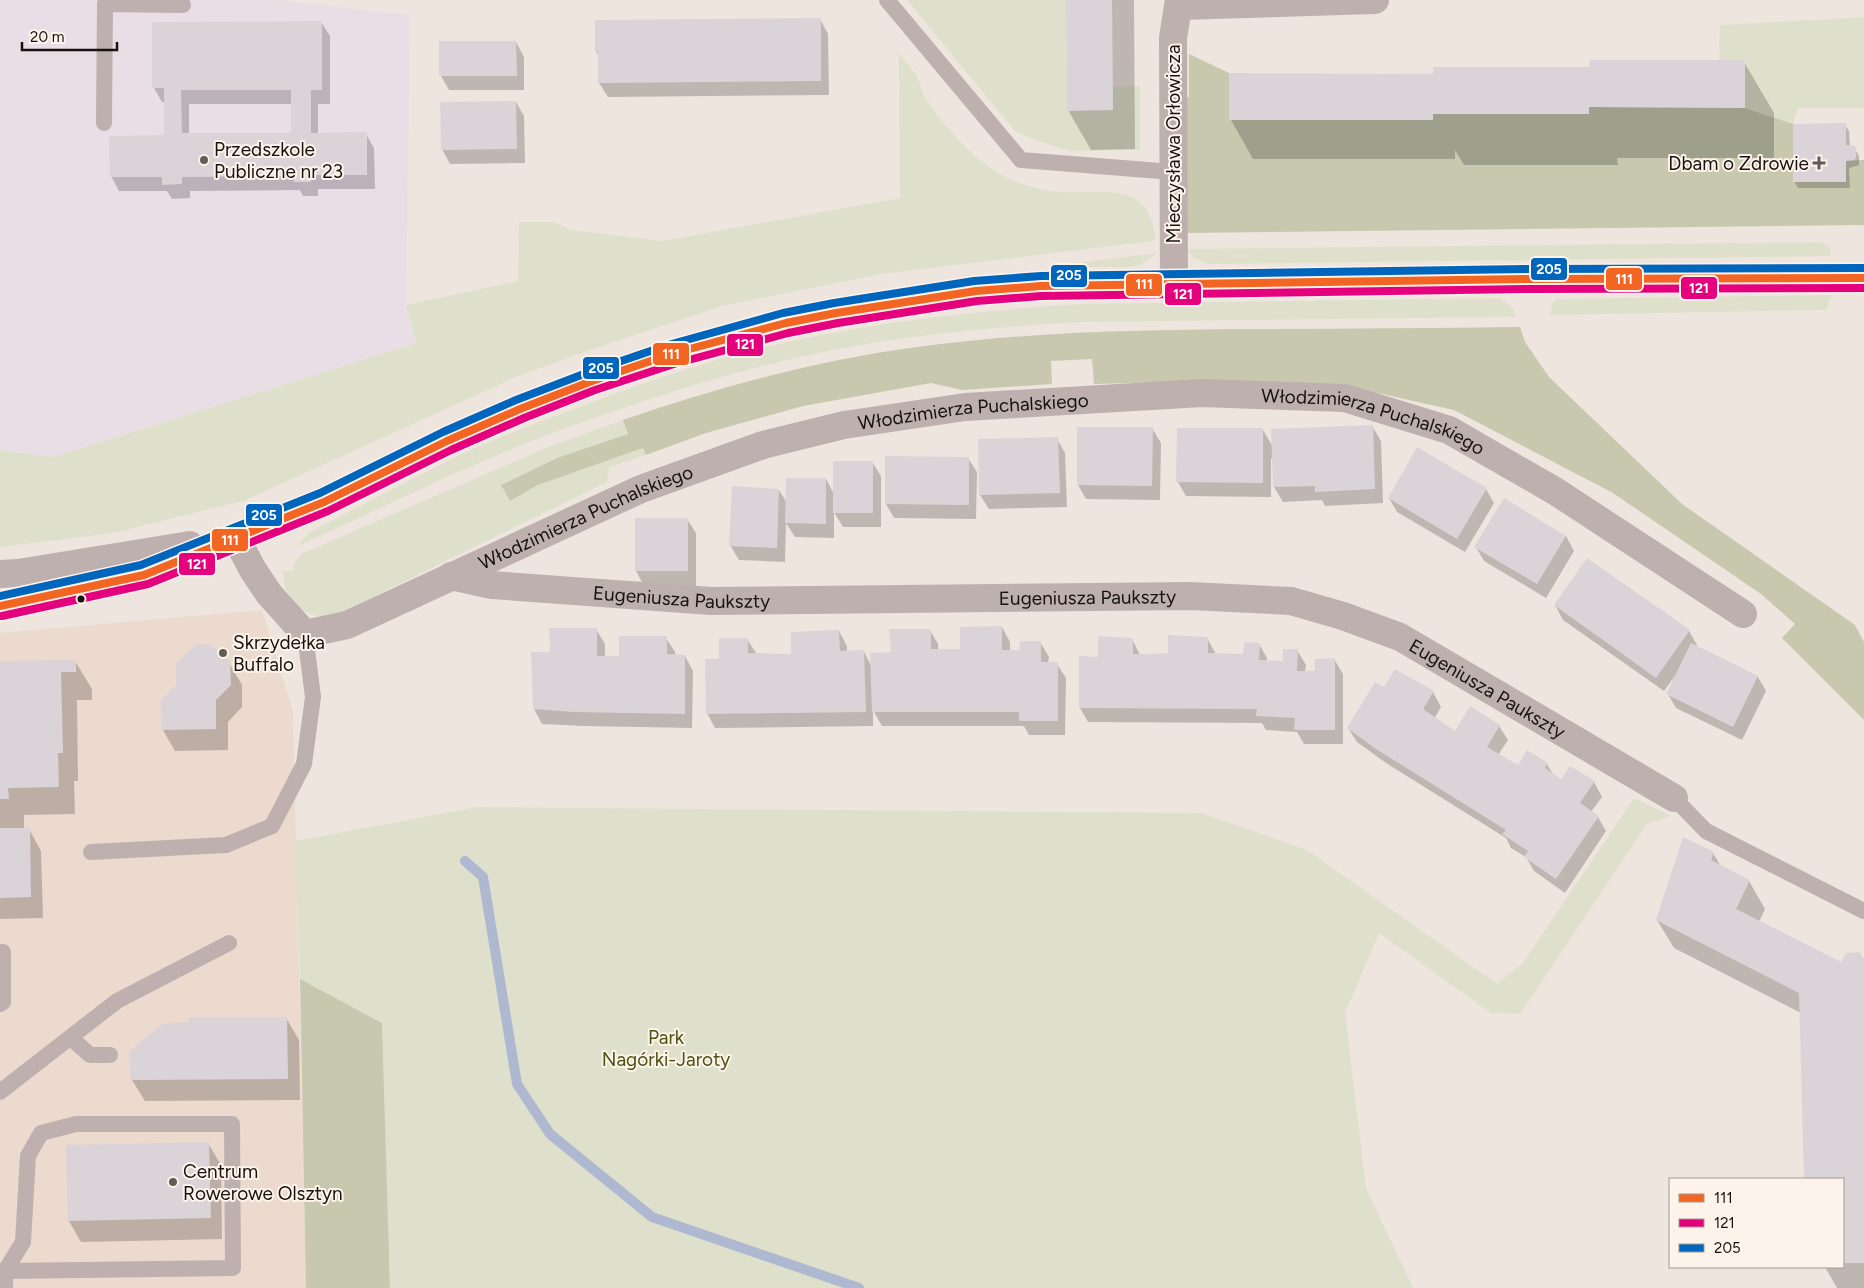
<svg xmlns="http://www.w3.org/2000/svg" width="1864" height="1288" viewBox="0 0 1864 1288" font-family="Figtree,sans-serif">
  <rect width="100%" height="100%" fill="#eee5de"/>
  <polygon fill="#ebdacd" points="262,610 293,712 306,1288 0,1288 0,633"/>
  <polygon fill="#eadee6" points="0,0 278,0 410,15 406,305 416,343 53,457 0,450"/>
  <g fill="#dfe0cb">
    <polygon points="907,0 1066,0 1067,110 1113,110 1113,87 1140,86 1140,150 1071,151 1038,141 1015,131"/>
    <polygon points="1864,17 1864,108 1798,108 1793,124 1745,108 1745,61 1719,60 1720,25"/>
    <path d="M894,48C901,57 912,67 917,77C921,84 921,92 926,99C946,129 981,169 1017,182C1031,187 1046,191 1061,192C1105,194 1148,179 1156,239L1153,241L881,274L722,306L610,343L518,376L246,500L114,533L0,547V450L53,457L416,343L406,305L518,281L519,222H554L571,230L662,241L900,198L899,57Z"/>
    <polygon points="1822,242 1830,249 1831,256 1207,264 1193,257 1187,249"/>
    <polygon points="1158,253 1141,264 1128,267 1050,267 1050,266"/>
    <polygon points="1832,295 1826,310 1550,315 1552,304 1556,299"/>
    <path d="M1499,298L1513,308L1516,317L1083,322C977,328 870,338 767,365C693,383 621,408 550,434C463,467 380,509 296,547L309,533L318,528C366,503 413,478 462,454C496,438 531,425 566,412C631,387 698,363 766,347C870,322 974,311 1081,304Z"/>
    <path d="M623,420L628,434L557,458L502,485L510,501L538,485L643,448L646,455L609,467L607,482L332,617C303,618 283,601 283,571H293L295,563L301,554L553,445Z"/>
    <polygon points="1634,798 1671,816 1647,824 1520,1014 1491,1013 1379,933 1345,1013 1366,1188 1413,1288 390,1288 382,1023 300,979 295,841 477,807 1202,813 1307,850 1497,984 1522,964"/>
  </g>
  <g fill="#c7c8ae">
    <polygon points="1189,54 1229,73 1230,120 1433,120 1433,114 1589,114 1589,107 1745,108 1793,124 1793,181 1846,181 1846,161 1864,160 1864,225 1183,233 1182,99 1189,97"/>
    <path d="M1520,327L1525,342L1549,377L1682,504L1855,625L1864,642V720L1782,638L1795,624L1761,594L1613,493L1454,410L1346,386L1200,381L1094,384L1092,359L1051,361L1052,384L962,390L931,383L803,406L706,433L646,455L643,448L538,485L510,501L501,485L557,458L628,434L623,420C700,393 779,371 860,356C987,333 1117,330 1246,329C1337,329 1429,328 1520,327Z"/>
    <polygon points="300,979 382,1023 390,1288 306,1288"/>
  </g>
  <g fill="#0003" fill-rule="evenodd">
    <polygon points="1067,0 1134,0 1135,149 1091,150 1068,110"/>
    <polygon points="820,19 828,34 829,95 608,97 599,83 599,56 596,51"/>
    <path d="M321,22L330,36V104H318V134H366L374,148L375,189H318V196H303L300,190L190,191V198L172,199L167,191H119L111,176L166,136L165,102H162L154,88ZM189,104H292V134L189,135Z"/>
    <polygon points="516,42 524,57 524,90 449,90 441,76 440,43"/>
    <polygon points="1744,62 1774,113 1774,158 1617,158 1618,165 1464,165 1455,150 1455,159 1253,159 1231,120 1432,75"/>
    <polygon points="516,102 524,116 525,163 450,164 442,149"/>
    <polygon points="1845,125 1849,131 1850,146 1853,146 1859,156 1859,165 1849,168 1850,188 1798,188 1794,181"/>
    <polygon points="1372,426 1381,441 1383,503 1325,506 1322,500 1283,502 1274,487 1273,458 1271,458 1271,497 1186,496 1178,482 1263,430 1273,447"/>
    <polygon points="1079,428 1152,428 1161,443 1160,500 1086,499 1078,485"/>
    <polygon points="1057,439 1065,453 1067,507 989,509 980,495 979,441"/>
    <polygon points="968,458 977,472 976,519 894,518 886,504"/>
    <polygon points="872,462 881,476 881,527 843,527 834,512 834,538 795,537 786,523 785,562 739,560 730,545 779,490 787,503 826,479 834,494"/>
    <polygon points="1486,489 1494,503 1465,552 1397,512 1389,498"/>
    <polygon points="636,519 687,519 696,533 696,586 644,586 636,571"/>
    <polygon points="1566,536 1574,551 1546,598 1484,561 1476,547"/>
    <polygon points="1555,605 1689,631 1697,645 1696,647 1758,677 1766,691 1742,740 1676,708 1668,694 1674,677 1664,691 1563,620"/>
    <polygon points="1002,627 1010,642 1010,651 1021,651 1040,642 1049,657 1048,664 1057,664 1066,678 1065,735 1029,735 1024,726 882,726 873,710 873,726 715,728 707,713 721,660 747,639 756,653 793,656 839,631 847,646 847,652 864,652 871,665 930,630 938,644 938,650 961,650"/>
    <polygon points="596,629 605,644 605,657 620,657 666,638 675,652 675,656 685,656 693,671 692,728 583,726 542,724 534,709 551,654"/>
    <polygon points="1207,638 1216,654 1244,655 1259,644 1267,658 1267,662 1284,663 1297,650 1306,665 1305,672 1316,672 1334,659 1343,674 1343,744 1304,744 1297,732 1266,730 1262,723 1088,722 1080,708 1099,658 1132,639 1140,655 1169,655"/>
    <polygon points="212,649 229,663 242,685 242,707 228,722 228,750 175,751 163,730 177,685"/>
    <polygon points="75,661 92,689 92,700 77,700 78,781 74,781 75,814 24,815 24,829 29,829 41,851 43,918 0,919 0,662"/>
    <polygon points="1384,689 1433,692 1441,707 1434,719 1455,733 1499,726 1508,740 1498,755 1518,767 1547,764 1554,776 1562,781 1594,782 1602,797 1591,812 1598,817 1606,831 1565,893 1534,871 1526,857 1511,848 1506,838 1386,763 1357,742 1348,728"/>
    <polygon points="1713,853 1720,865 1749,881 1765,909 1759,922 1841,964 1859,953 1862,958 1864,958 1864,1288 1837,1288 1825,1267 1843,1267 1843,1179 1805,1179 1801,1013 1674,948 1657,920"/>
    <polygon points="286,1018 299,1040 300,1100 145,1101 132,1080"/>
    <polygon points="208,1143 221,1165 222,1239 81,1242 69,1221"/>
  </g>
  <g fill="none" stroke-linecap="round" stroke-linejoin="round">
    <polyline stroke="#aeb8d0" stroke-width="10" points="465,861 483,877 517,1084 550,1134 652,1217 859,1288"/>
  </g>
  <g fill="#dad4d9" fill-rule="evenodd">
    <polygon points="1066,0 1112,0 1113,110 1067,111"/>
    <polygon points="821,18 821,81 598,83 598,51 595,51 595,20"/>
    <path d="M322,21V90H311V133L367,132V175H311V182H294V176L182,177V184L162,185V177H110L109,136L164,135V88H152V22ZM181,90H291V133H182Z"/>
    <polygon points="439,41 516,41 517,76 439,76"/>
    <polygon points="1590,60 1745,60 1745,108 1589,107 1589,114 1433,114 1433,120 1229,120 1229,73 1433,74 1433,67 1589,67"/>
    <polygon points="516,101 517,149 441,150 440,102"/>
    <polygon points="1846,123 1846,145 1854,145 1856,148 1856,158 1854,160 1846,161 1846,182 1793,182 1793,124"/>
    <polygon points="1373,425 1375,489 1315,492 1315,486 1273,487 1271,429"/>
    <polygon points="1077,427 1153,427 1152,486 1077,485"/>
    <polygon points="1177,428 1263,428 1263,483 1176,482"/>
    <polygon points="1058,437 1060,493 979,495 978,439"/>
    <polygon points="1417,447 1487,488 1457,539 1388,498"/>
    <polygon points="885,456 969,457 969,505 885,504"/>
    <rect x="833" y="461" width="40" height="52"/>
    <polygon points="786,478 826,478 826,524 785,523"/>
    <polygon points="732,486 779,489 777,548 729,546"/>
    <polygon points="1504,498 1566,536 1537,584 1474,547"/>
    <rect x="635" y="518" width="53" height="53"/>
    <polygon points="1587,558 1690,630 1656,678 1554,605"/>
    <polygon points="1002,626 1002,650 1019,650 1020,641 1041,641 1041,662 1058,662 1058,721 1019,721 1019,712 872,712 870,653 891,652 889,629 931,629 931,649 960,649 960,627"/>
    <polygon points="549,628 597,628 597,656 619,656 619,636 667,636 667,654 685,655 685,714 574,712 533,709 531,652 550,652"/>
    <polygon points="839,630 840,651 864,650 866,712 706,714 705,659 719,659 719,638 748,638 748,653 791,654 791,632"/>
    <polygon points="1168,635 1208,637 1208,653 1243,654 1244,642 1260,643 1259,660 1283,661 1283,649 1298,649 1297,671 1315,671 1315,659 1335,658 1335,730 1294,730 1295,718 1256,716 1257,709 1079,708 1079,656 1098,657 1098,636 1133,638 1133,654 1151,654 1168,653"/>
    <polygon points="1691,643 1758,676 1733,727 1666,694"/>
    <polygon points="211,644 212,648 215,648 230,662 231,685 216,700 216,729 162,730 161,700 176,685 176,663 193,648 194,645"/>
    <polygon points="76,660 76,672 61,672 63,753 58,753 59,787 8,788 9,799 0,799 0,661"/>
    <polygon points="1395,669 1434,691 1423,709 1455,731 1470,706 1500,725 1487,747 1499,754 1518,765 1527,750 1548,763 1545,768 1561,779 1570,766 1595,781 1580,803 1599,816 1556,879 1524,857 1528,851 1502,834 1506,830 1376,749 1347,728 1375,682 1384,687"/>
    <polygon points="0,828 30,828 31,897 0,898"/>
    <polygon points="1683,837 1714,852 1711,860 1750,880 1736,909 1841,962 1846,953 1860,952 1860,957 1864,957 1864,1263 1843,1263 1843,1179 1804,1179 1799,993 1656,920"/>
    <polygon points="189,1017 287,1017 288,1079 131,1080 129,1052 162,1024 189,1022"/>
    <polygon points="209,1142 211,1218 68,1221 66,1145"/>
  </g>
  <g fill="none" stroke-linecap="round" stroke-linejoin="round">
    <g stroke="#beb0ae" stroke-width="16">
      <polyline points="887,0 1021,160 1173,172"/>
      <polyline points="104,123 105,4 183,5"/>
      <polyline points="1674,798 1706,831 1864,911"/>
      <polyline points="91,852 226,845 272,826 304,764 313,697 305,634"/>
      <polyline points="0,952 3,952 3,1002 0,1004"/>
      <polyline points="71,1038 90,1055 110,1055"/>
      <polyline points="0,1092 117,1001 229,943"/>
      <polygon points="76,1124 232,1124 233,1268 5,1271 23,1242 28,1156 41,1133"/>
      <polyline points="0,1271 5,1271 5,1288"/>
    </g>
    <g stroke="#beb0ae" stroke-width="28">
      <polyline points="1179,6 1375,0"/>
      <polyline points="1174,283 1173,38 1179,0"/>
      <path id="s1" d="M236,538L253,570L269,594L305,634L347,625L641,489L763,445L844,425L965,407L1202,393L1345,398L1449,430L1555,491L1743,614"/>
      <polyline points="0,574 18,573 190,545"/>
      <path id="s2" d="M451,576L492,585L711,601L1190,596L1291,601L1343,616L1400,637L1674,798"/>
      <polyline points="0,606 144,575 324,502 447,441 520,409 592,381 671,354 786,323 836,313 976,291 1041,286 1532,279 1864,278"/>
    </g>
    <defs>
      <polyline id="bus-1" points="0,606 144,575 324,502 447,441 520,409 592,381 671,354 786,323 836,313 976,291 1041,286 1532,279 1864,278"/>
      <polyline id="bus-2" points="2,616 148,584 328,511 451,450 524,418 595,390 674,364 788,333 838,323 977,301 1041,296 1532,289 1864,288"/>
      <polyline id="bus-3" points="0,596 141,565 320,493 443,432 516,400 589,372 668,345 783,313 834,303 974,281 1041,276 1532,269 1864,268"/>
    </defs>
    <use href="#bus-1" stroke="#fdf3eb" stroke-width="11"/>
    <use href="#bus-2" stroke="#fdf3eb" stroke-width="11"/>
    <use href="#bus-3" stroke="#fdf3eb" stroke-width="11"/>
    <use href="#bus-1" stroke="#f26522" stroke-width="8"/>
    <use href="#bus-2" stroke="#e5007d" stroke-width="8"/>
    <use href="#bus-3" stroke="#0065bd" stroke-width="8"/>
  </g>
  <g fill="#625c56" stroke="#fdf3eb" stroke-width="2">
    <circle cx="204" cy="160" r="5"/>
    <path d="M1816.5 155.5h5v5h5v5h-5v5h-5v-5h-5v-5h5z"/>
    <circle cx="223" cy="653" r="5"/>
    <circle cx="173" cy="1182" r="5"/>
  </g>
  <circle fill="#17120d" stroke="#fdf3eb" stroke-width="2" cx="81" cy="599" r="4.5"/>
  <g text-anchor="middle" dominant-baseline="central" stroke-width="4" stroke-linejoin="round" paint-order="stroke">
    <g font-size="19" fill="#17120d" stroke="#fdf3eb">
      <text transform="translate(1173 144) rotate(-90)">Mieczysława Orłowicza</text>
      <text stroke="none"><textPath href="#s1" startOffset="829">Włodzimierza Puchalskiego</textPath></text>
      <text stroke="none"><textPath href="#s1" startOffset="1234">Włodzimierza Puchalskiego</textPath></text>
      <text stroke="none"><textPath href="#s1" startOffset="424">Włodzimierza Puchalskiego</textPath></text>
      <text stroke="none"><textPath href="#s2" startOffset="232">Eugeniusza Paukszty</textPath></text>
      <text stroke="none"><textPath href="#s2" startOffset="638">Eugeniusza Paukszty</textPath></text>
      <text stroke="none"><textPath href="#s2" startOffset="1058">Eugeniusza Paukszty</textPath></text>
    </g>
    <g font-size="19" fill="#17120d" stroke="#fdf3eb" text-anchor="start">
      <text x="214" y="149">Przedszkole<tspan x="214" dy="22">Publiczne nr 23</tspan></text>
      <text x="1809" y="163" text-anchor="end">Dbam o Zdrowie</text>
      <text x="233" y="642">Skrzydełka<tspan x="233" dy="22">Buffalo</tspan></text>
      <text x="183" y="1171">Centrum<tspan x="183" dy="22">Rowerowe Olsztyn</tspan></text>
    </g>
    <g font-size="19" fill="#495411" stroke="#fdf3eb">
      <text x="666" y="1037">Park<tspan x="666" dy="22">Nagórki-Jaroty</tspan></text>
    </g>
  </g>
  <g stroke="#fdf3eb" stroke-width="2">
    <rect x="1530" y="257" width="38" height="24" rx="5" fill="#0065bd"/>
    <rect x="1050" y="264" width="38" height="24" rx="5" fill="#0065bd"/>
    <rect x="1605" y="267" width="38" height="24" rx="5" fill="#f26522"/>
    <rect x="1125" y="273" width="38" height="24" rx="5" fill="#f26522"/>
    <rect x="1680" y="276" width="38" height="24" rx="5" fill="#e5007d"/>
    <rect x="1164" y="282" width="38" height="24" rx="5" fill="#e5007d"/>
    <rect x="726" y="333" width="38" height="24" rx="5" fill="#e5007d"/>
    <rect x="652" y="342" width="38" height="24" rx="5" fill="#f26522"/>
    <rect x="582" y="356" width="38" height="24" rx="5" fill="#0065bd"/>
    <rect x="245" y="503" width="38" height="24" rx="5" fill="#0065bd"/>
    <rect x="211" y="528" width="38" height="24" rx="5" fill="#f26522"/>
    <rect x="178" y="552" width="38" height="24" rx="5" fill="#e5007d"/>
  </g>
  <g font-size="14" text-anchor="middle" font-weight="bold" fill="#fff">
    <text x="1549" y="274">205</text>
    <text x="1069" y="280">205</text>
    <text x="1624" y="284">111</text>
    <text x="1144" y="289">111</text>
    <text x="1699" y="293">121</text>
    <text x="1183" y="299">121</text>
    <text x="745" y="349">121</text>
    <text x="671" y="359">111</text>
    <text x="601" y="373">205</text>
    <text x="264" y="520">205</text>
    <text x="230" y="545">111</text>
    <text x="197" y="569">121</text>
  </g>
  <rect x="1669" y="1178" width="175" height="90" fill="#fdf3eb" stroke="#a19992"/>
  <rect x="1679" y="1194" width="25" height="8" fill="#f26522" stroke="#a19992"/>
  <text x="1714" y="1203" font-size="15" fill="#17120d">111</text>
  <rect x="1679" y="1219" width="25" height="8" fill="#e5007d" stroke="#a19992"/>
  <text x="1714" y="1228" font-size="15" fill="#17120d">121</text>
  <rect x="1679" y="1244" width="25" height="8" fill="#0065bd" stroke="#a19992"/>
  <text x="1714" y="1253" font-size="15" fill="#17120d">205</text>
  <path d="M22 42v8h95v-8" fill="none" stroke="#17120d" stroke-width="2.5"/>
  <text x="30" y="42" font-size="15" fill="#17120d" stroke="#fdf3eb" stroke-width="4" paint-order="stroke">20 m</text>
</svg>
